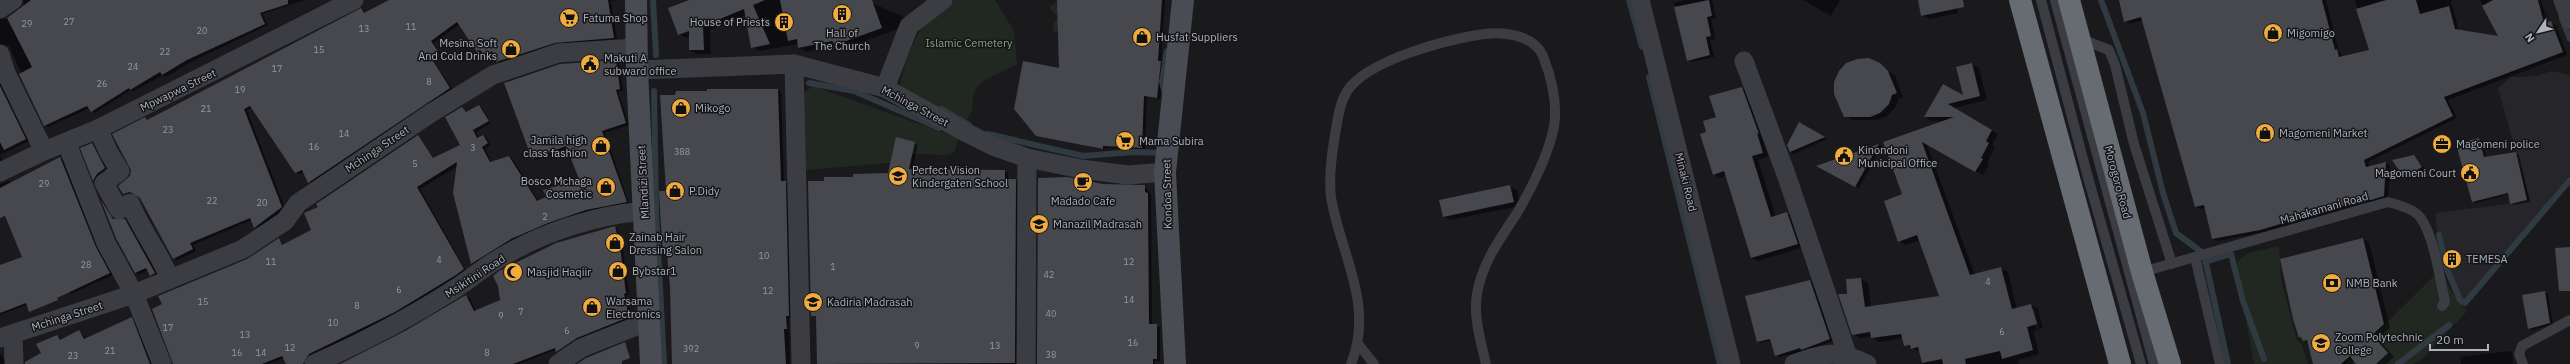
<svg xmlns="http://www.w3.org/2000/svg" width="2570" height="364" viewBox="0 0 2570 364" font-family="'IBM Plex Sans',sans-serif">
  <rect width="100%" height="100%" fill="#1a1a1d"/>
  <polygon fill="#26262a" points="2551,71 2570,75 2570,175 2464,301 2458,298 2440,253 2435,213 2530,201 2498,88 2511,77 2536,76"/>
  <g fill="#202821">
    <path d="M954,0H995L1014,31L1017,64C1007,70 986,78 979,85C966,98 981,112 962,122L898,93L907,57L922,26Z"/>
    <polygon points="1056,3 1064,3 1064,29 1053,33 1054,22 1060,18 1051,10 1050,6"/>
    <polygon points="813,86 958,138 955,151 949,155 913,154 900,162 806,170 801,131 801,95"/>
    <polygon points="2279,246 2281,280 2297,340 2302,345 2308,364 2254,364 2236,263 2248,253"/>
    <polygon points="2441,269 2450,290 2467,311 2423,358 2413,364 2345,364"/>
  </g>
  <g fill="#0007" fill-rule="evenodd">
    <polygon points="23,0 305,0 262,14 268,25 191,62 166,77 163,75 134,91 131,90 95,113 90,108 48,127 45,125 9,46 0,46 0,19 6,19 24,6"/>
    <polygon points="391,0 619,0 611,1 617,39 558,44 500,64 494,54 488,58 478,51 460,24 434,43 440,53 432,58 453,90 312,184 304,172 299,174 296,172 252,108 247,110 285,209 258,229 252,220 193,245 196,251 177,260 174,258 141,197 134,193 127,196 124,194 131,176 145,119 148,120 361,9 366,13"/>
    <polygon points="692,0 865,0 911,20 906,26 843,49 836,45 806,52 799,48 799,44 759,51 752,47 746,15 710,30 711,54 697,54 690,50 690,37 686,38 679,34"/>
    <polygon points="1058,0 1165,0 1161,62 1164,64 1160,99 1147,97 1145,149 1105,148 1105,150 1037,135 1060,69"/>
    <polygon points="1685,0 1712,0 1716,18 1711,19 1715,39 1710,40 1714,57 1692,62 1687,60 1674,3"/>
    <polygon points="1803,0 1840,0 1831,16"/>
    <polygon points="1919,0 1955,0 1958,13 1929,19 1922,15"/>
    <polygon points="2120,0 2326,0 2339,51 2343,57 2370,50 2355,0 2454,0 2451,1 2459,31 2500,37 2480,0 2541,0 2548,23 2556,25 2567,55 2448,100 2457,118 2368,162 2370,167 2385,163 2390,165 2388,199 2376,202 2365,202 2313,220 2311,219 2265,232 2218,241 2213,239 2205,208 2201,209 2196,207 2143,20 2130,24 2125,21"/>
    <polygon points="615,61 619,63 623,91 618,91 629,125 605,133 629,204 475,265 472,264 458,166 420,189 466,271 398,313 307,364 288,364 284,358 269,364 173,364 248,260 279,240 284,245 312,231 319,207 418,136 434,158 461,146 462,108 468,113 479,106 482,108 491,123 476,132 479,138 483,136 487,138 491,145 485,149 492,163 509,157 513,159 539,202 580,180 568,149 536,160 533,158"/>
    <polygon points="1879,64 1895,76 1903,97 1899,99 1895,108 1887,116 1877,120 1852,120 1845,116"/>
    <path d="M1972,64L1979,68L1987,100L1953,108L1998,134L1992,145L1995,147L1987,163L1989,164L1983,175L1927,145L1975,275L2001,268L2008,272L2017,309L2031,305L2038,309L2043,328L2033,331L2039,354L2018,360L2019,364H1923L1920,352L1905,345L1903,338L1879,342L1872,336L1860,338L1853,334L1847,280L1861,279L1868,283L1871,307L1941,296L1920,240L1906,245L1899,241L1904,195L1885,143L1946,121H1932L1925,117L1943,85L1964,97ZM2031,309H2034L2039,329H2037Z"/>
    <polygon points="0,82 29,141 0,155 3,162 0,164"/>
    <polygon points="1742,88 1748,91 1768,156 1758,160 1776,217 1787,213 1793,217 1804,247 1758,261 1752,258 1726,176 1720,178 1713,174 1707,133"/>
    <polygon points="778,90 781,92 784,182 789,184 792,318 789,318 790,364 674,364 671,287 667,255 664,253 667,192"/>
    <polygon points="1799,124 1827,139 1794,154 1790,152"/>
    <polygon points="2479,139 2482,141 2486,157 2516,153 2519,155 2530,202 2514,205 2510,203 2509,194 2476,203 2472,201"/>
    <polygon points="914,143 918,145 912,170 1005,171 1008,173 1008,180 1019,182 1018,364 818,364 817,317 812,315 825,182 889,174"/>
    <polygon points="92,144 108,170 97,182 94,180 82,149"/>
    <polygon points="1879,145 1882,146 1859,188 1818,166"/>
    <polygon points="2414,156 2425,169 2408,179 2394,161"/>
    <polygon points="60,158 63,160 99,250 113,275 71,294 67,290 0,315 0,266 24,257 0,207 0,184 9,181 12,183"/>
    <polygon points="1103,185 1145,186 1151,195 1152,325 1160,327 1160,361 1155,361 1155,364 1038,364"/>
    <polygon points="1510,186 1517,190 1520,206 1450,220 1443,216"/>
    <polygon points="103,202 115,220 128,222 158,275 154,277 148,270 139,275 136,273 117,238"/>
    <polygon points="615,227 618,229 623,249 629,295 626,295 632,319 520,364 341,364 406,332 466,296 470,298 476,311 501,300"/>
    <polygon points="2363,239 2369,242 2390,328 2378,339 2394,357 2386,364 2358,364 2355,361 2352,364 2314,364 2308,343 2299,337"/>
    <polygon points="1810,281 1813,283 1833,341 1805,351 1779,357 1776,355 1771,340 1761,343 1757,341"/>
    <polygon points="2544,292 2548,294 2553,325 2532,330 2528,328"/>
    <polygon points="131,318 135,320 152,364 26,364 43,353 57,336 61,340 79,331 86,339"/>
    <polygon points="2509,351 2512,352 2513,364 2461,364 2460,357"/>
    <polygon points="0,354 6,361 6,364 0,364"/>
  </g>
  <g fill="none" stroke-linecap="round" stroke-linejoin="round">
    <g stroke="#303a41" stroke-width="6">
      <polyline points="653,0 656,55"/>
      <polyline points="1629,0 1642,47"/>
      <polyline points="2101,0 2143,113 2163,193 2176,233 2204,254 2228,364"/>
      <polyline points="2562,19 2570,39"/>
      <polyline points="1649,77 1720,364"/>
      <polyline points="809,83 854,91 939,128"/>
      <polyline points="654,91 656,211 664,364"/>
      <polyline points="1165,93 1162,82 1167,51"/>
      <polyline points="942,109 969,125"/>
      <polyline points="988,134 1083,156 1134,152 1163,153"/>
      <polyline points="2439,235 2446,267 2460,300 2465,303 2570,180"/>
      <polyline points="2205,262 2231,254 2243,301 2264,359"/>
      <polyline points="2398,364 2449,325"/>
    </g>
  </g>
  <g fill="#47484d">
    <polygon points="31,0 288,0 288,4 260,13 265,24 187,60 162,75 160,72 130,90 129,88 91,112 87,106 44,126 19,74 32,67 7,18"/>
    <polygon points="389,0 608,0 614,38 555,43 496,62 492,51 485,56 480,50 477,52 457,22 431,41 438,51 430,56 450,88 308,183 302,170 295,173 250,106 244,109 282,207 254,228 250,218 190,243 193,249 173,259 140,198 130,192 123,194 118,186 130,176 131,170 112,134 145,117 147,120 361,8 364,13"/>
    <polygon points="689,0 765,0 753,5 770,44 751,48 744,9 703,26 704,50 689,50 689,31 678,35 668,8"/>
    <polygon points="780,0 872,0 882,28 835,45 832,41 798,48 797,39 788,41"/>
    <polygon points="1057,0 1162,0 1158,61 1161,61 1157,98 1144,96 1142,148 1103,146 1103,149 1036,136 1014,109 1023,61 1059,68"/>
    <polygon points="1709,0 1712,16 1707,17 1711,36 1706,37 1710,55 1687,61 1674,7"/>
    <polygon points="1918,0 1963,0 1964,7 1921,16"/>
    <polygon points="2119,0 2322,0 2335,50 2337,49 2339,57 2369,50 2356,9 2386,0 2416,0 2420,14 2449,6 2455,29 2498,36 2482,6 2493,0 2538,0 2544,23 2551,21 2563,52 2444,97 2453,116 2364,160 2366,167 2386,162 2384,196 2371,200 2360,200 2308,218 2307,216 2260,230 2212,239 2204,205 2195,207 2141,17 2124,22"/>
    <polygon points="1869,58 1880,63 1888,71 1897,93 1892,95 1889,104 1880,113 1870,117 1844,117 1834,94 1834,82 1839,71 1846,63 1857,59"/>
    <polygon points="616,60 620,89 616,90 626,123 602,131 627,202 586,210 548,223 511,239 471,264 453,193 457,162 417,187 464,269 456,275 395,312 309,354 303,364 286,364 282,356 262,364 173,364 152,309 162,304 158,296 247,259 279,238 282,245 311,230 304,213 318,207 316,204 418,135 433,158 460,145 445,117 462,107 466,112 479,105 489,121 473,130 477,138 483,135 488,143 482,147 490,162 509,156 537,201 546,197 543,190 579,179 566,146 532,159 504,83 560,64"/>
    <polygon points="1972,63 1980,96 1948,104 1992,130 1986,141 1989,143 1981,158 1983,159 1975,172 1922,142 1970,275 2001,267 2012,309 2031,304 2037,324 2027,327 2033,350 2002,359 2000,351 1965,359 1966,364 1943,364 1942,359 1922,363 1918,347 1911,349 1910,345 1904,346 1901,334 1871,338 1870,332 1852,335 1838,294 1847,294 1846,279 1861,278 1865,307 1939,296 1917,235 1898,242 1884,201 1902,194 1883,142 1954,117 1924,117 1943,84 1963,95 1956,67"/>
    <polygon points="0,86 26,139 4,150 0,142"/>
    <polygon points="1742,87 1759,134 1757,133 1763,153 1752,156 1771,217 1787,212 1798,244 1751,258 1724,171 1713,175 1700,134 1706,132 1703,121 1716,117 1709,96"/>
    <polygon points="707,89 778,89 781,181 786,181 789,316 786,316 787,329 784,329 786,364 672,364 670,287 667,254 663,254 660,210 659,191 666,191 660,95 675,95 676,91 707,91"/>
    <polygon points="1799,122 1825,137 1790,152 1787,145"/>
    <polygon points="896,137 915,142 909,169 1005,170 1005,179 1016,179 1015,363 817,364 816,316 811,316 808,181 824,181 824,177 853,177 853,174 888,173"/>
    <polygon points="2479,138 2484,157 2516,152 2527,200 2510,204 2508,193 2472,202 2456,144"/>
    <polygon points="92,143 105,168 97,174 93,181 80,148"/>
    <polygon points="1879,144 1855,187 1816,166"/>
    <polygon points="2414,155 2422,167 2404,178 2392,160"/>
    <polygon points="60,157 96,247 110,273 57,298 58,300 29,312 26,303 0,313 0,265 22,257 5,216 0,218 0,188"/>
    <polygon points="1067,177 1103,184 1145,185 1145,192 1148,193 1149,324 1157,324 1157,359 1153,359 1153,364 1037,364 1038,178"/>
    <polygon points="1510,185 1514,202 1443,217 1439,200"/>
    <polygon points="101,200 113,219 125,219 155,273 150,276 146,268 135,273 116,238"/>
    <polygon points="615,226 620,246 626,293 624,294 629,317 577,338 556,352 555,348 513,364 340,364 405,331 466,295 474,311 500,300 498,286 493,276 499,271 556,243"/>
    <polygon points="2363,238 2384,324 2372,335 2388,353 2376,364 2356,364 2350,356 2341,364 2313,364 2307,340 2303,341 2301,337 2299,338 2293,319 2280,259"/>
    <polygon points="2570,247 2570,291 2559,291 2555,248"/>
    <polygon points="1810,280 1830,339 1801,350 1800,348 1775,356 1770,339 1757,342 1745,296"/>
    <polygon points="2545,291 2550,323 2528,329 2522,295"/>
    <polygon points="132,317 150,364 25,364 25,362 41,353 36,344 57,335 60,340 79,330 84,339"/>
    <polygon points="625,342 630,358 622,361 622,364 577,364 586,358"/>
  </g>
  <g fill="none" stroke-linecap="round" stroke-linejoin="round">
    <g stroke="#3b3d42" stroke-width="10">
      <polyline points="2041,0 2087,174 2141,364"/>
      <polyline points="2055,0 2154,364"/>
      <polyline points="2079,38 2109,50 2115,65 2134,144 2172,264"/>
      <polyline points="2195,257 2220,364"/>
      <path d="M2142,272L2388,202C2398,205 2409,207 2417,214C2433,228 2440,280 2445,302L2442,306"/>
      <polyline points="1359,345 1374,364"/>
      <path d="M1351,364C1374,307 1343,258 1332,203C1328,184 1331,160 1334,141C1337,124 1339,99 1351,86C1375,59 1442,41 1477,35C1499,31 1533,33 1543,56C1550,74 1556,98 1555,117C1554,144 1531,190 1517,213C1500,239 1482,263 1477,294C1473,317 1481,342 1486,364"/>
      <polyline points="2523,364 2519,354 2522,346 2570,320"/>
    </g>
    <g stroke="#3b3d42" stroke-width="19">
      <polyline points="1640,0 1731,364"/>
      <polyline points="2563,0 2570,19"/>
      <polyline points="0,9 13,0"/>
      <polyline points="0,54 6,73 44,151"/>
      <polyline points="1744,61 1787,177 1847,354"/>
      <polyline points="794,64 801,364"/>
      <polyline points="637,70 794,64 885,88 959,129 993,146 1027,158 1081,169 1128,175 1165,172"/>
      <polyline points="885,88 909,26 943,0"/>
      <path d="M98,129L109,153L120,171L104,183L119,210L130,203C141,230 159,252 170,279"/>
      <polyline points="67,144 106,243 134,294 162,364"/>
      <polyline points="0,172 44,151 98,129 354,0"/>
      <polyline points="13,334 14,364"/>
      <polyline points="0,338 134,294 243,249 285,221 298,203 431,113 493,75 558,53 637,48"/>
      <path d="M314,364C361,343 406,320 450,292C467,282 482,268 500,258C543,232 596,215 645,211"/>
      <polyline points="558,364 581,348 649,321"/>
      <polyline points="1026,364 1027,158"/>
      <path d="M1794,364C1825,353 1836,349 1867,364"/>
    </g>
    <g stroke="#494c52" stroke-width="22">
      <polyline points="636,0 637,70 651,364"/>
      <polyline points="1175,364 1165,172 1183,0"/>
    </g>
    <g stroke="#676b72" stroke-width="22">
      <polyline points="2020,0 2120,364"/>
      <polyline points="2069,0 2142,272 2170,364"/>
    </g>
  </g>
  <defs>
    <symbol id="building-disc" viewBox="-11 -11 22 22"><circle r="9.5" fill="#f0ac3f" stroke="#151518"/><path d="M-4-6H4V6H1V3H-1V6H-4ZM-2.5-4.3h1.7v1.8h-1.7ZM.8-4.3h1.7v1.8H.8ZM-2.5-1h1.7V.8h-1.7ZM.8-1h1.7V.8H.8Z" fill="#111"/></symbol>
    <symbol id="supermarket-disc" viewBox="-11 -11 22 22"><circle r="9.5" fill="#f0ac3f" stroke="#151518"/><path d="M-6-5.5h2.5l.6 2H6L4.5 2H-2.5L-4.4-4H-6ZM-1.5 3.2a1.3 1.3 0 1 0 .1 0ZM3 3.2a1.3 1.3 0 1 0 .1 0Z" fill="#111"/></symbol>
    <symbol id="shop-disc" viewBox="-11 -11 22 22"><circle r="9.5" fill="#f0ac3f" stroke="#151518"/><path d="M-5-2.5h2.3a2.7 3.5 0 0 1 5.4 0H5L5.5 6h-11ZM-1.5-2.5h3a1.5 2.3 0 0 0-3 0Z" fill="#111"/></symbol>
    <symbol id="civic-disc" viewBox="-11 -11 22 22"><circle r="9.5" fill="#f0ac3f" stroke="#151518"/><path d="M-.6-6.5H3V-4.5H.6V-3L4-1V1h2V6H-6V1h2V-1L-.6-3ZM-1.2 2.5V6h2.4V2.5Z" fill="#111"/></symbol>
    <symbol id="office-disc" viewBox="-11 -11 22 22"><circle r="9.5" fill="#f0ac3f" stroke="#151518"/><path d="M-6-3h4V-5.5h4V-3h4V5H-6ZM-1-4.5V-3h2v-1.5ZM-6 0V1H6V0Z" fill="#111"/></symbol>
    <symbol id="school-disc" viewBox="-11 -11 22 22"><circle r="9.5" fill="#f0ac3f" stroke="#151518"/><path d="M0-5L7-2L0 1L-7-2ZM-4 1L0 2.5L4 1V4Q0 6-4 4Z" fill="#111"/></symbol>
    <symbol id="cafe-disc" viewBox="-11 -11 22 22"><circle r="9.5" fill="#f0ac3f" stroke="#151518"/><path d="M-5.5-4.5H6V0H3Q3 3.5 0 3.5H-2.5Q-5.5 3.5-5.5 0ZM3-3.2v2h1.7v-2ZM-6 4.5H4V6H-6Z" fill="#111"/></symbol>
    <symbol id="mosque-disc" viewBox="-11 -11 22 22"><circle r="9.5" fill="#f0ac3f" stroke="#151518"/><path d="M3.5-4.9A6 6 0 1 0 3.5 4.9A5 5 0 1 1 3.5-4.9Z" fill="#111"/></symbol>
    <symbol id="bank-disc" viewBox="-11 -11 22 22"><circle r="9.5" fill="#f0ac3f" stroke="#151518"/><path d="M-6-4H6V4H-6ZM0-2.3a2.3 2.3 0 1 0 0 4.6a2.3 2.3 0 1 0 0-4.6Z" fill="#111"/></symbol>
    <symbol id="university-disc" viewBox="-11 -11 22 22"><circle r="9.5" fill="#f0ac3f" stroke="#151518"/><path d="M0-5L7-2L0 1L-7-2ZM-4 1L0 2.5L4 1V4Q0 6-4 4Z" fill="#111"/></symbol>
  </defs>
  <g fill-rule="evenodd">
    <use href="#building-disc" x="831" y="3" width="22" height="22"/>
    <use href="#supermarket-disc" x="558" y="7" width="22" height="22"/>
    <use href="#building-disc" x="773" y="11" width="22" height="22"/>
    <use href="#shop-disc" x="2262" y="22" width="22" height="22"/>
    <use href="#shop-disc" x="1131" y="26" width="22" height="22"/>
    <use href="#shop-disc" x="500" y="38" width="22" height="22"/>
    <use href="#civic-disc" x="579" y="53" width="22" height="22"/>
    <use href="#shop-disc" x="670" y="97" width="22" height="22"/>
    <use href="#shop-disc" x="2254" y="122" width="22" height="22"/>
    <use href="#supermarket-disc" x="1114" y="130" width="22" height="22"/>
    <use href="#office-disc" x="2431" y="133" width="22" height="22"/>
    <use href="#shop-disc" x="590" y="135" width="22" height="22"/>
    <use href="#civic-disc" x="1833" y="145" width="22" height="22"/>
    <use href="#civic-disc" x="2459" y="162" width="22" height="22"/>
    <use href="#school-disc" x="887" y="165" width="22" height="22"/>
    <use href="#cafe-disc" x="1072" y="171" width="22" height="22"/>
    <use href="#shop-disc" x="595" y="176" width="22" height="22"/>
    <use href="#shop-disc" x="664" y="180" width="22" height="22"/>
    <use href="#school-disc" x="1028" y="213" width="22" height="22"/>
    <use href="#shop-disc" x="604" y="232" width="22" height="22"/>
    <use href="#building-disc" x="2441" y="248" width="22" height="22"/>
    <use href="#shop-disc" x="607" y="260" width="22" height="22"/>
    <use href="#mosque-disc" x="502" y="261" width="22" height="22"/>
    <use href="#bank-disc" x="2321" y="272" width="22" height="22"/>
    <use href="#school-disc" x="802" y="291" width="22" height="22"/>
    <use href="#shop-disc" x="581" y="296" width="22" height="22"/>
    <use href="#university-disc" x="2310" y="332" width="22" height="22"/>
  </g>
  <g text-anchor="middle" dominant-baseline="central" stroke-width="3" stroke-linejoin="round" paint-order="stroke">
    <g font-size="9" fill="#9498a0">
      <text x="69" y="21">27</text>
      <text x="27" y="23">29</text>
      <text x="411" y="26">11</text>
      <text x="364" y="28">13</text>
      <text x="202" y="30">20</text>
      <text x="319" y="49">15</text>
      <text x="165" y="51">22</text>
      <text x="133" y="66">24</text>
      <text x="277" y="68">17</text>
      <text x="429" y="81">8</text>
      <text x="102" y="83">26</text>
      <text x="240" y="89">19</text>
      <text x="206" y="108">21</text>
      <text x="168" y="129">23</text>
      <text x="344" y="133">14</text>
      <text x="314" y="146">16</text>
      <text x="473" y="147">3</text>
      <text x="682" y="151">388</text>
      <text x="415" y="163">5</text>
      <text x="44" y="183">29</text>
      <text x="212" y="200">22</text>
      <text x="262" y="202">20</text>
      <text x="545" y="216">2</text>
      <text x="764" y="255">10</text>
      <text x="439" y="259">4</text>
      <text x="271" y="261">11</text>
      <text x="1129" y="261">12</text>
      <text x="86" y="264">28</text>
      <text x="833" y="266">1</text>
      <text x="1049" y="274">42</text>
      <text x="1988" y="281">4</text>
      <text x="399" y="289">6</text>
      <text x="768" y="290">12</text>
      <text x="1129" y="299">14</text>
      <text x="203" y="301">15</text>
      <text x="357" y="305">8</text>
      <text x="521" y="311">7</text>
      <text x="1051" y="313">40</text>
      <text x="501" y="315">9</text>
      <text x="333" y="322">10</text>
      <text x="168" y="327">17</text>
      <text x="567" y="330">6</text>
      <text x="2002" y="331">6</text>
      <text x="245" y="334">13</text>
      <text x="1133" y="342">16</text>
      <text x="917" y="345">9</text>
      <text x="995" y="345">13</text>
      <text x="290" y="347">12</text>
      <text x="691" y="348">392</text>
      <text x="110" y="350">21</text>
      <text x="237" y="352">16</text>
      <text x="261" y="352">14</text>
      <text x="487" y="352">8</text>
      <text x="1051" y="354">38</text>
      <text x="73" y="355">23</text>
    </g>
    <g font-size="11" fill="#adb2bc" stroke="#151518" text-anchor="start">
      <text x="583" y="18">Fatuma Shop</text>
      <text x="770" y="22" text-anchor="end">House of Priests</text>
      <text x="842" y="33" text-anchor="middle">Hall of<tspan x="842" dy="13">The Church</tspan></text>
      <text x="2287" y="33">Migomigo</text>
      <text x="1156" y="37">Husfat Suppliers</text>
      <text x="497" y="43" text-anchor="end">Mesina Soft<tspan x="497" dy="13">And Cold Drinks</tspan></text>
      <text x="604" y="58">Makuti A<tspan x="604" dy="13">subward office</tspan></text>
      <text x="695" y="108">Mikogo</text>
      <text x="2279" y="133">Magomeni Market</text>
      <text x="587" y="140" text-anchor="end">Jamila high<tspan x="587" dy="13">class fashion</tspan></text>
      <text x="1139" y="141">Mama Subira</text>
      <text x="2456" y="144">Magomeni police</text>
      <text x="1858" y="150">Kinondoni<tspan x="1858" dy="13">Municipal Office</tspan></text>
      <text x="912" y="170">Perfect Vision<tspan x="912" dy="13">Kindergaten School</tspan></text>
      <text x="2456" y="173" text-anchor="end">Magomeni Court</text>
      <text x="592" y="181" text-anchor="end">Bosco Mchaga<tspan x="592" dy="13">Cosmetic</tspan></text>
      <text x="689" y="191">P.Didy</text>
      <text x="1083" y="201" text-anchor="middle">Madado Cafe</text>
      <text x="1053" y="224">Manazil Madrasah</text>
      <text x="629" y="237">Zainab Hair<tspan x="629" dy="13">Dressing Salon</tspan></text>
      <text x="2466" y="259">TEMESA</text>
      <text x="632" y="271">Bybstar1</text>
      <text x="527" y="272">Masjid Haqiir</text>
      <text x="2346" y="283">NMB Bank</text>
      <text x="606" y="301">Warsama<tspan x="606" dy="13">Electronics</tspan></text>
      <text x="827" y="302">Kadiria Madrasah</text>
      <text x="2335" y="337">Zoom Polytechnic<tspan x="2335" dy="13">College</tspan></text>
    </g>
    <g font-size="11" fill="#85a685" stroke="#151518">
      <text x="969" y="43">Islamic Cemetery</text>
    </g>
    <g font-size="11" fill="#adb2bc" stroke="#151518">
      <text transform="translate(178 90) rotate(-26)">Mpwapwa Street</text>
      <text transform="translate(915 106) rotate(28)">Mchinga Street</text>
      <text transform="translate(377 149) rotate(-34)">Mchinga Street</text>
      <text transform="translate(643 182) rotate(-93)">Mlandizi Street</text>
      <text transform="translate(1686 182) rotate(76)">Minaki Road</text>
      <text transform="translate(2118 182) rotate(75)">Morogoro Road</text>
      <text transform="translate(1167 194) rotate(-91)">Kondoa Street</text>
      <text transform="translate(2324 208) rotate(-16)">Mahakamani Road</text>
      <text transform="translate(475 276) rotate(-33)">Msikitini Road</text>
      <text transform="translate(67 316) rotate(-18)">Mchinga Street</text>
    </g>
  </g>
  <g transform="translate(2538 32) rotate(235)" stroke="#151518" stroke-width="3" paint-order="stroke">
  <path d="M0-3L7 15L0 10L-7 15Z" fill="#adb2bc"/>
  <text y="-6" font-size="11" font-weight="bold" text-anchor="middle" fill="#adb2bc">N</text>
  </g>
  <path d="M2430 344v6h58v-6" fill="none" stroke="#adb2bc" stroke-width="2"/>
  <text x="2436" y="344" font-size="12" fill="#adb2bc" stroke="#151518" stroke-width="3" paint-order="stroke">20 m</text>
</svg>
